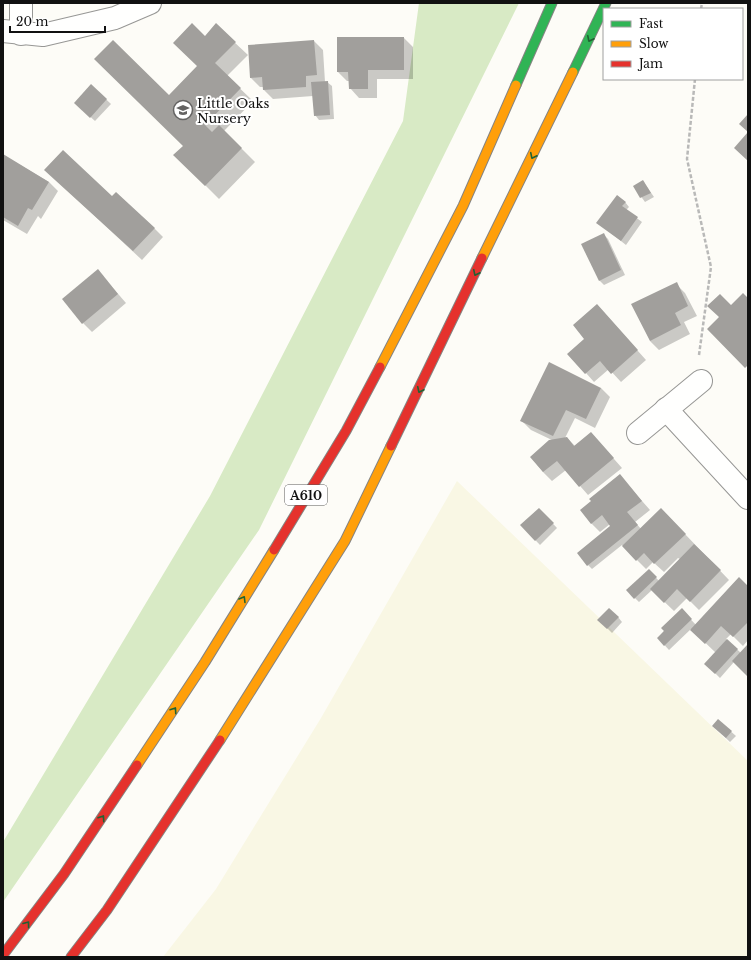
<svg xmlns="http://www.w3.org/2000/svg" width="751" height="960" viewBox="0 0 751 960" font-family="'Libre Baskerville',serif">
  <rect width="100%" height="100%" fill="#fdfcf7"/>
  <polygon fill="#f9f7e4" points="457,481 748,761 748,957 163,957 216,889 321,718"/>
  <polygon fill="#d8eac5" points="419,3 519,3 259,530 3,902 3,842 210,496 403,121"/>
  <g fill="#0003">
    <polygon points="216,25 248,55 227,76 253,101 224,131 255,162 219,199 175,155 184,146 169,96 198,66 205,37"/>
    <polygon points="338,38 404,38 413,47 413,79 377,79 377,98 359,98 350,88 350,81 347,81 338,72"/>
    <polygon points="314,41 323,50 325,82 327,82 332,86 334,119 319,120 315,115 313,96 273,99 264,90 264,87 260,87 251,78 249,46"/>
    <polygon points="91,85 111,104 95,121 75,103"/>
    <polygon points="3,155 49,182 58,191 41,219 38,216 27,234 3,220"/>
    <polygon points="55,179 112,197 154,228 163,237 142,260"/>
    <polygon points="643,181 654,197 645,202 634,187"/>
    <polygon points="625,202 629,207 626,210 642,222 626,245 598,223"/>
    <polygon points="604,235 608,239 625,275 604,285 600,281"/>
    <polygon points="106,280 126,303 92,332 83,323"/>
    <polygon points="676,284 685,293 697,316 684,322 690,334 659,350 650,341"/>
    <polygon points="597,305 646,360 621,382 609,369 594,382 586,373 586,339"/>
    <polygon points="601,388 610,397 595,428 575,418 565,438 567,438 575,446 591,433 622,468 588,495 566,470 552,481 543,472 531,457 554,441 531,430 522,421"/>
    <polygon points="620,476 650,510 635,522 641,529 661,509 729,580 699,610 687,598 674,611 652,590 639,602 627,590 649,570 659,581 680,559 678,558 664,572 653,562 646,569 622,545 592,569 588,565 612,526 610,524 600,532 591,523"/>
    <polygon points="539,509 557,528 540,545 521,525"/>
    <polygon points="748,587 748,640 743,646 731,634 726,639 741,653 748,645 748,676 734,662 720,678 706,664 716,653 691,629 669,650 658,638 682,610 696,625"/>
    <polygon points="618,617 622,622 612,633 603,624"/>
    <polygon points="718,720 736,736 730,742 713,726"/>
  </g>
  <g fill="#a19f9c">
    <polygon points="192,23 205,36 216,23 236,42 215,63 241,88 205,125 212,132 219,125 242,148 205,186 173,155 183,146 94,59 113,40 169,95 197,66 173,43"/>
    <polygon points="337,37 404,37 404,70 368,70 368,89 349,89 348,72 337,72"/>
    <polygon points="314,40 317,75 306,76 306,87 263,90 262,77 250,78 248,45"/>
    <polygon points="328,81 330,115 314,116 311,82"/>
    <polygon points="91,84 107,99 90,118 74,103"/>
    <polygon points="748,114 748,161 734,148 748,132 739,124"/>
    <polygon points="63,150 112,196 116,192 155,228 133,251 44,170"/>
    <polygon points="3,154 49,182 32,210 28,208 18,226 3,217"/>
    <polygon points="643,180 651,193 640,198 633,186"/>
    <polygon points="617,195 626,202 622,206 638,217 621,241 596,223"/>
    <polygon points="604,233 621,270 599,281 581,244"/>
    <polygon points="98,269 118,294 82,324 62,299"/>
    <polygon points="677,282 688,306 675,313 681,325 650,341 631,304"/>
    <polygon points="743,293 748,298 748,365 745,368 707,329 719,317 707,306 720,294 731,305"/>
    <polygon points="597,304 638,350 611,374 600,361 585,374 567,354 584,339 573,325"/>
    <polygon points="549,362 601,388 586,419 566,410 553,436 520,421"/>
    <polygon points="591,432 614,458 579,487 557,461 543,472 530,457 549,440 567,437 574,446"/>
    <polygon points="620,474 642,501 627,512 638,525 587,566 577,553 610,526 602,515 591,524 580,510 591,501 589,499"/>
    <polygon points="539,508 554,523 535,541 520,525"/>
    <polygon points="661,508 686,534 654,564 644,553 636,561 622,546"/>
    <polygon points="694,544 721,570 690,602 677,589 664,603 650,589"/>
    <polygon points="649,569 657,577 634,599 626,590"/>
    <polygon points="739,577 748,586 748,622 733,637 721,626 705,644 690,630"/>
    <polygon points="609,608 619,617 607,629 597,620"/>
    <polygon points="682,608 692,619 664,646 657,638 664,631 661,628"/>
    <polygon points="727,639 738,649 715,674 704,664"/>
    <polygon points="748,644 748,675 747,676 732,661"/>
    <polygon points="718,719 732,731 726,738 712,726"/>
  </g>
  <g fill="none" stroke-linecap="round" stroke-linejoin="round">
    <defs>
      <g id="street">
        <polyline points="3,31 43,35 115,18 150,3"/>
        <polyline points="21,34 21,3"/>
        <polyline points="666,409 748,498"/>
        <polyline points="638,433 701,381"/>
      </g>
      <g id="fast">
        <polyline points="573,72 606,3"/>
        <polyline points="516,85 552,3"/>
      </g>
      <g id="slow">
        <polyline points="482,258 573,72"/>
        <polyline points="380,367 463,206 516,85"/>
        <polyline points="220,740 345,541 391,446"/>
        <polyline points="137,765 205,662 274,550"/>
      </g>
      <g id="jam">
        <polyline points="391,446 482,258"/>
        <polyline points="274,550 346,431 380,367"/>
        <polyline points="3,955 64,874 137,765"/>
        <polyline points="71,957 107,910 220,740"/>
      </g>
    </defs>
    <use href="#street" stroke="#979795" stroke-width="24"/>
    <use href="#fast" stroke="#858482" stroke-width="11"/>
    <use href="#slow" stroke="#858482" stroke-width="11"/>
    <use href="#jam" stroke="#858482" stroke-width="11"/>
    <g stroke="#b9b9b8" stroke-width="2.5" stroke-dasharray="4 2" stroke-linecap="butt">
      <polyline points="701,9 702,3"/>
      <polyline points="695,79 687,159 711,267 699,355"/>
    </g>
    <use href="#street" stroke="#fffffe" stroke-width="22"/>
    <use href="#fast" stroke="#30b455" stroke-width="9"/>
    <use href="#slow" stroke="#ff9f0a" stroke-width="9"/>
    <use href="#jam" stroke="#e5322d" stroke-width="9"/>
  </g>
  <defs><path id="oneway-chevron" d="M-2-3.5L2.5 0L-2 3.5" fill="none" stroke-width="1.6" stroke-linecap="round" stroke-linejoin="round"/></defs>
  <g stroke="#206233">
    <use href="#oneway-chevron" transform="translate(590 39) rotate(116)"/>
    <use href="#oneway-chevron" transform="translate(533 156) rotate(116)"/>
    <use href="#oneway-chevron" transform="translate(476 273) rotate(116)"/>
    <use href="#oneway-chevron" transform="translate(420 390) rotate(116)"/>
    <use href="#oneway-chevron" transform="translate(243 599) rotate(-59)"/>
    <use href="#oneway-chevron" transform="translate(174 710) rotate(-56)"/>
    <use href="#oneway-chevron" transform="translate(102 818) rotate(-56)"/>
    <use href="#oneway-chevron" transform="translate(27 924) rotate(-53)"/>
  </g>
  <defs>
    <symbol id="school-ring" viewBox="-11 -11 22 22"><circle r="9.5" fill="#fff" stroke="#646362" stroke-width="1.5"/><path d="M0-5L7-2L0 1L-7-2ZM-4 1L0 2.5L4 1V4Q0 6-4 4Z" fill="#646362"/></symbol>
  </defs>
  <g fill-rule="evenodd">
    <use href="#school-ring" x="172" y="99" width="22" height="22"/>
  </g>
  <g text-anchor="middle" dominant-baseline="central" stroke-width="4" stroke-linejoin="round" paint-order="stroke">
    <rect fill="#fff" stroke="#585858" stroke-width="1" x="285" y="485" width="42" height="20" rx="3"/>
    <g font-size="12" font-weight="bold" fill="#111">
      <text x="306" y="495">A610</text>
    </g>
    <g font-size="13" fill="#111" stroke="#fff" text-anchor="start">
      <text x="197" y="103">Little Oaks<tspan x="197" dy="15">Nursery</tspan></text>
    </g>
  </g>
  <rect width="751" height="960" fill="none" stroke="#111111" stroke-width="8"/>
  <rect x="603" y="8" width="140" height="72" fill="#ffffff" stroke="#a0a0a0"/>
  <rect x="611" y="21" width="20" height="6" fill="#30b455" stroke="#a0a0a0"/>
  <text x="639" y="28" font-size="12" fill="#111111">Fast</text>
  <rect x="611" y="41" width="20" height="6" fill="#ff9f0a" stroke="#a0a0a0"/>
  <text x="639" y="48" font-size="12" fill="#111111">Slow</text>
  <rect x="611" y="61" width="20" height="6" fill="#e5322d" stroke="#a0a0a0"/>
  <text x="639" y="68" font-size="12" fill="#111111">Jam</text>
  <path d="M10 26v6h95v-6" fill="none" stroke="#111111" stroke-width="2"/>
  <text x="16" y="26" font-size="12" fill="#111111" stroke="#ffffff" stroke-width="3" paint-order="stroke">20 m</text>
</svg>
